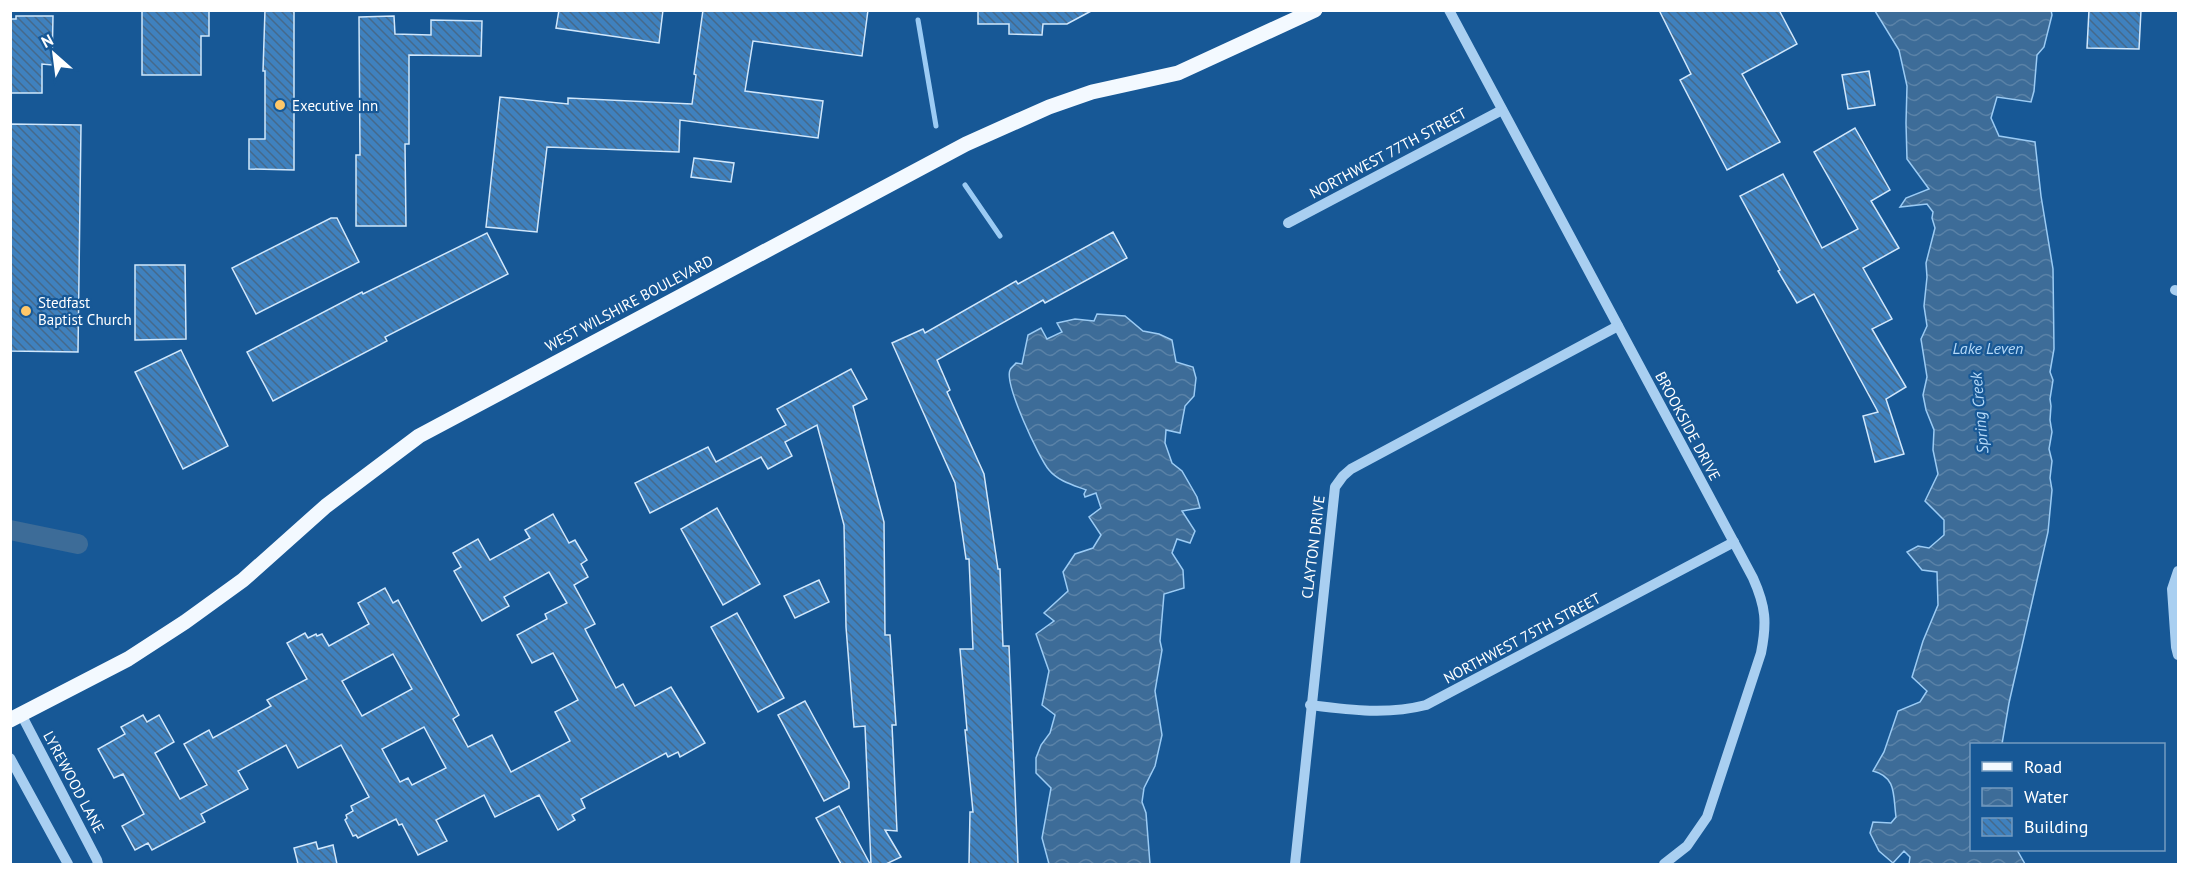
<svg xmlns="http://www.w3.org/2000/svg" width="2189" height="875" viewBox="0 0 2189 875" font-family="'PT Sans',sans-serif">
  <defs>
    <pattern id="water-waves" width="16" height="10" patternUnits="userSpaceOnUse" patternTransform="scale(1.5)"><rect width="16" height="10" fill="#3d6c98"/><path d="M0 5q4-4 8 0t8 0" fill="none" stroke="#5a82a7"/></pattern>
    <pattern id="building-back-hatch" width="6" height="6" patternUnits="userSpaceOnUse" patternTransform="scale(1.5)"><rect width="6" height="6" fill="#3f81be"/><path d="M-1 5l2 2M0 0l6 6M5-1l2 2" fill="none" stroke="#45698b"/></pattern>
  </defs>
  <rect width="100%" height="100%" fill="#175896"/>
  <g fill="url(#water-waves)" stroke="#9bcbf4" stroke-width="1.5">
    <path d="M1875,11L2051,10L2052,15L2044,47L2037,55L2034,91L2031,102L1997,97L1991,118L1999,136L2035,142L2041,196L2053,269L2054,349L2050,372L2053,380L2050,399L2051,406L2050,420L2052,432L2049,449L2052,461L2050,478L2052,490L2048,532L2009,703L2002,744H1972V850H2017L2025,864H1909L1910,857L1904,851L1893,863L1879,851L1870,833L1873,822L1891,823L1896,817C1893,796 1897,777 1873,771L1884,752L1898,711L1920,702L1927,691L1912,677L1923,641L1938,605L1937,572L1922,570L1907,552L1918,546L1929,548L1944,535V520L1925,501L1938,474L1933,450L1934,430L1926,410L1923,395L1927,377L1921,339L1927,326L1924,306L1927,277L1926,263L1935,228L1932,218L1933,212L1927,204L1900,207L1906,198L1929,189L1907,159L1906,123L1907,86L1899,50Z"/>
    <path d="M1097,314L1125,316L1143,331L1159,334L1172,340L1176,362L1193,367L1196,378L1194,396L1185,406L1180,433L1166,430L1165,443L1172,463L1182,471L1197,497L1200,508L1182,511L1195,531L1190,543L1177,539L1172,553L1183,570L1184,588L1164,594L1160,641L1162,650L1155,691L1162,735L1155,766L1144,788L1142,802L1146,813L1150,864H1049L1042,838L1051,788L1036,773V758L1041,745L1050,733L1055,715L1042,705L1049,671L1036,634L1054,621L1044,613L1068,591L1063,572L1075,554L1093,548L1101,535L1089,517L1101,508L1096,493L1085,497L1084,494L1086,490C1073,485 1058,481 1049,470C1039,458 1004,384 1010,370C1011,367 1014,366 1016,363L1022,364L1028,335L1041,328L1047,339L1062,332L1057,323L1075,319L1094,321Z"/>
  </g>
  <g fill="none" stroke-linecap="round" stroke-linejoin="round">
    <g stroke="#9bcbf4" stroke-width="5">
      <polyline points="918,20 936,126"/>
      <polyline points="965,185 1000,236"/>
    </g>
    <polyline stroke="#3d6c98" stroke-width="20" points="10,530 78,544"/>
  </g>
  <g fill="url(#building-back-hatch)" stroke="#d0e7fc" stroke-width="1.5" fill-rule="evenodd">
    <polygon points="142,10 209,10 209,36 201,36 201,75 142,75"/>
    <polygon points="265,10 294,10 294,170 249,169 249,139 265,139 265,71 263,71"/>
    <polygon points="559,10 663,10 659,43 556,28"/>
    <polygon points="703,10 868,10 862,56 753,41 745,91 823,101 818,138 680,120 679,152 547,147 537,232 486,227 500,97 568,104 568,98 692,104 696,75 694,74"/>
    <polygon points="978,10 1093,10 1067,24 1043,24 1042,35 1009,34 1009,24 978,24"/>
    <polygon points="1659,10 1779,10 1797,44 1742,74 1780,142 1727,170 1680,80 1691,74"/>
    <polygon points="2089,10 2141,10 2139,49 2087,48"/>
    <polygon points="16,16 53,16 52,65 42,64 42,93 10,93 10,19 16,19"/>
    <polygon points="394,16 395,34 431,35 431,20 482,21 481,56 409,55 409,144 405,144 406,226 356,226 356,155 360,155 359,17"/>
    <polygon points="1869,71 1875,105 1848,109 1842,75"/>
    <polygon points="10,124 81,125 78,352 10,351"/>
    <polygon points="1855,128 1890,190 1871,201 1899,248 1863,268 1892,319 1872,329 1906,387 1886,399 1904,454 1875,462 1863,416 1878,412 1814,294 1797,303 1778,271 1780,270 1740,196 1783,174 1822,248 1858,229 1814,152"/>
    <polygon points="694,158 734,163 731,182 691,177"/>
    <polygon points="331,218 337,218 359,262 256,314 232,268"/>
    <polygon points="1113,232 1127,258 1045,303 1043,300 937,360 950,390 947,392 984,474 998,569 1000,569 1003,646 1009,646 1018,864 969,864 970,812 973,812 965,730 967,730 960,649 973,649 969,559 966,559 955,483 892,343 923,329 925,333 1016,281 1018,284"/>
    <polygon points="487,233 508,274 385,337 387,341 273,401 247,352 362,292 363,294"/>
    <polygon points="135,265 185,265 186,339 135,340"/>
    <polygon points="181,350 228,446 183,469 135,372"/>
    <polygon points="851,369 867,399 853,406 884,522 885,635 890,635 896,725 892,725 897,831 885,830 901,857 886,864 871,864 865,726 854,727 846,627 844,525 817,425 785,442 792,456 768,469 761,457 650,513 635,483 708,447 716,462 786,425 777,409"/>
    <polygon points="717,508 760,584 723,605 681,529"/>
    <path d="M553,514L569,543L575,540L587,560L581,564L588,577L574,585L595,624L585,629L616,688L623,684L635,706L671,687L705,743L680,757L678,752L668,757L666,753L581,799L585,808L572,815L575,820L558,830L539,795L495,817L484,795L436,820L447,841L418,855L402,824L399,825L396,819L358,838L356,835L353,836L345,820L347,818L346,815L353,811L351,806L369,797L341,745L298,768L286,745L238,771L248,789L201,814L205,822L152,850L148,843L135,850L122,826L144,814L123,774L114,778L98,749L125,734L121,727L143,715L147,722L159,715L174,742L155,753L180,799L207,785L184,744L209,730L213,738L271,706L267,700L307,679L287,643L305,633L308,638L316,634L317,636L322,634L329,646L369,624L358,603L385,588L393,603L398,600L459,715L453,719L468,747L492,735L511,772L570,741L555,712L578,700L553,653L532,663L517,635L547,619L545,614L567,603L549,572L504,597L509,606L482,621L454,571L461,567L453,553L478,539L490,560L530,538L525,530ZM393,654L412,689L362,716L342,681ZM424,727L446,768L412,785L408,778L400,782L382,749Z"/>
    <polygon points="819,580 829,602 795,618 784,596"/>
    <polygon points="737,613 784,698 758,712 711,627"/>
    <polygon points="805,701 849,782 849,788 824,801 778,715"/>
    <polygon points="839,806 870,864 841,864 816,818"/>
    <polygon points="316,842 318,849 333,845 337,864 298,864 294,848"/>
  </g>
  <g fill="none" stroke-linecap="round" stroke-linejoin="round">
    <g stroke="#a9cff1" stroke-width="10">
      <path d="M1449,10L1753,578C1766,607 1767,623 1761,653L1707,817L1687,846L1664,864"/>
      <polyline points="1288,223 1502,110"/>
      <polyline points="2175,290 2178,291"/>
      <polyline points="2178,571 2172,589 2176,647 2178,655"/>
      <path d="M1310,705C1350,710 1387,715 1426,705L1734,542"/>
      <polyline points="21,714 97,860 98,864"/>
      <polyline points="10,758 68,864"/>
      <polyline points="1295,864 1335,487 1343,476 1351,469 1618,326"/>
    </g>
    <polyline stroke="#f3f9ff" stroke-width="15" points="10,720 128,659 185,622 243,580 326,506 419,436 966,144 1049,107 1092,92 1178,73 1315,10"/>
  </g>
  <g fill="#ffc869" stroke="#175896" stroke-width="2">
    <circle cx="280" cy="105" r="6"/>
    <circle cx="26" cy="311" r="6"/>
  </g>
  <g text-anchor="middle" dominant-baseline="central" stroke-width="4.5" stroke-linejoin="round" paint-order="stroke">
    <g font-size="15" fill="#fff" stroke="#175896" text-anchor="start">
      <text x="292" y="105">Executive Inn</text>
      <text x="38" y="302">Stedfast<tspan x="38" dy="17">Baptist Church</tspan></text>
    </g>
    <g font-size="15" fill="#fff" stroke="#175896">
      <text transform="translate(1388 153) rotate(-28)">NORTHWEST 77TH STREET</text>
      <text transform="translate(629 303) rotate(-28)">WEST WILSHIRE BOULEVARD</text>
      <text transform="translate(1688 426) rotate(62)">BROOKSIDE DRIVE</text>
      <text transform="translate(1313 547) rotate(-83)">CLAYTON DRIVE</text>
      <text transform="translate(1522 638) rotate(-28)">NORTHWEST 75TH STREET</text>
      <text transform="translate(74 782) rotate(62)">LYREWOOD LANE</text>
    </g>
    <g font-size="16" font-style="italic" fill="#b5d9f8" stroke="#175896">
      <text x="1988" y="348">Lake Leven</text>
      <text transform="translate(1979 413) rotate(-95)">Spring Creek</text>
    </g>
  </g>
  <rect width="2189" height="875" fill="none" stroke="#ffffff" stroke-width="24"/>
  <rect x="1970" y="743" width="195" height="108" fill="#175896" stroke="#749bc0" stroke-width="1.5"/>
  <rect x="1982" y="762" width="30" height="9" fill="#f3f9ff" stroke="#749bc0" stroke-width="1.5"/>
  <text x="2024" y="773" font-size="18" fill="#ffffff">Road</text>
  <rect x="1982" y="788" width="30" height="18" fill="url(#water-waves)" stroke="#749bc0" stroke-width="1.5"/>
  <text x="2024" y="803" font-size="18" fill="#ffffff">Water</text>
  <rect x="1982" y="818" width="30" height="18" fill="url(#building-back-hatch)" stroke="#749bc0" stroke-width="1.5"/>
  <text x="2024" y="833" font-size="18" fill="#ffffff">Building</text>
  <g transform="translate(54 54) rotate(332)" stroke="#175896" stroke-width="4.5" paint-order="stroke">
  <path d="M0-4.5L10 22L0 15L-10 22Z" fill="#ffffff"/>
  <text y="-9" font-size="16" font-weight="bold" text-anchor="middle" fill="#ffffff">N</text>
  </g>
</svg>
